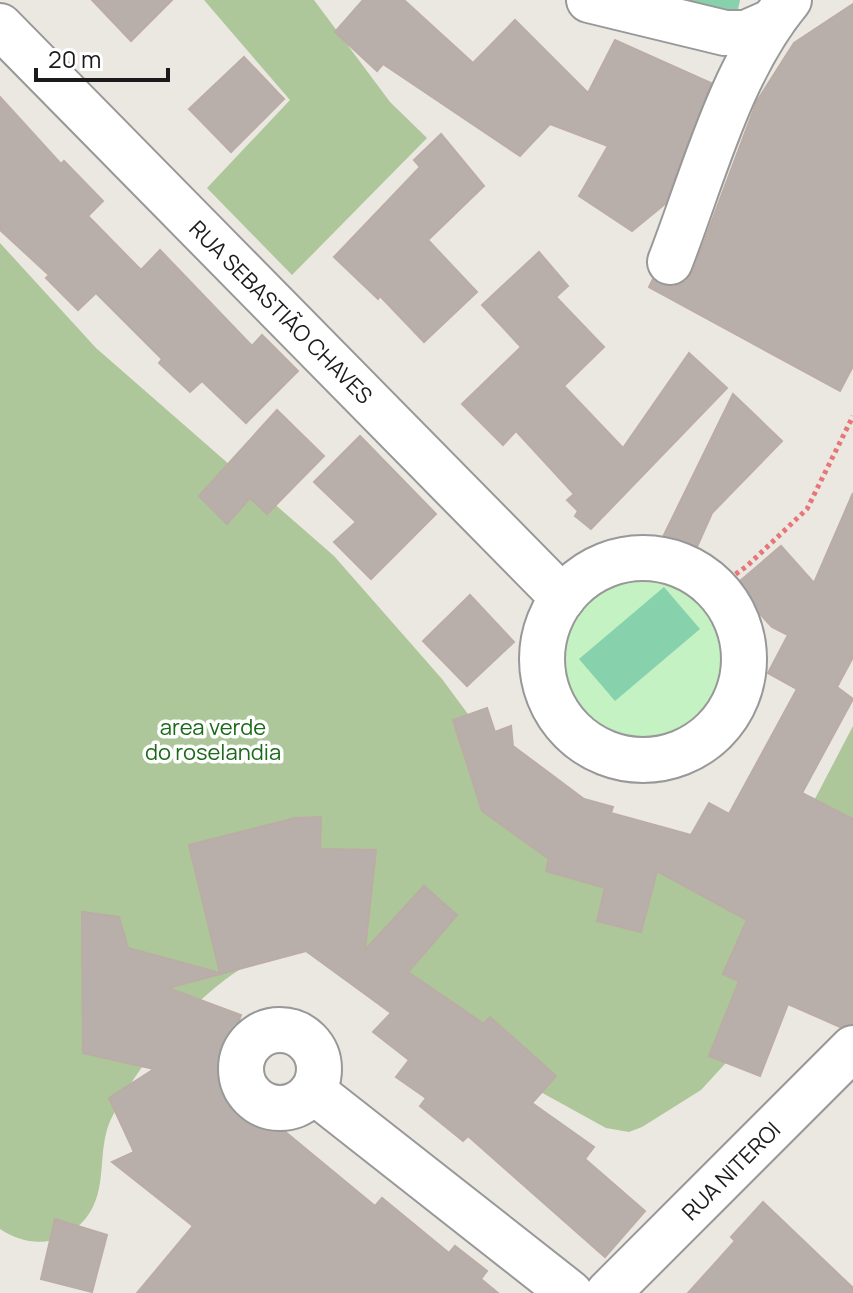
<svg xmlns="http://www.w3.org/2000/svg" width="853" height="1293" viewBox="0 0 853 1293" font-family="Manrope,sans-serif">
  <rect width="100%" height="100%" fill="#ebe7e1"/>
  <g fill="#adc69a">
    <polygon points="204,0 314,0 390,102 427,138 292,275 207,188 290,100"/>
    <path d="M0,243L96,348L334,556L442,679L533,802L626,857L806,816L853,726V862L735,1053L701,1090L642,1127L629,1132L606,1128L488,1063L406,997L288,941C268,953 245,965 226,979C180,1014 136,1067 111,1119C96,1151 109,1188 86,1218C62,1247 29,1248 0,1229Z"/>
  </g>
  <circle fill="#c4f2c2" cx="643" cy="657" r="92"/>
  <g fill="#87d2ac">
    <polygon points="640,0 740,0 735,23"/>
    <polygon points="664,587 700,629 615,701 579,659"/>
  </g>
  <g fill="#b8afab" stroke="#bbaca5" stroke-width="2">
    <polygon points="92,0 172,0 131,41"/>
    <polygon points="363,0 404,0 473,63 515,20 588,93 615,40 711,83 665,204 632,231 579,196 608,146 550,124 520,156 383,64 377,71 335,32"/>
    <polygon points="853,4 853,366 840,391 649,287 653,279 673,287 686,281 693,271 757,101 794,43"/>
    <polygon points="244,57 284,99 231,152 189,109"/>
    <polygon points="0,97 61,164 64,161 103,201 88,216 141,270 160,250 252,346 262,335 298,371 246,423 202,381 190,392 159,363 162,359 96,293 78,310 46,278 49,275 0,230"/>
    <polygon points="441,134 484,186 428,240 477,292 424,342 380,296 378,299 334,257 420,167 414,160"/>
    <polygon points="539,252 568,286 556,297 604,347 564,386 623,448 689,353 727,388 591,529 575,516 578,511 567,500 574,494 516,431 503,445 462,404 521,347 482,305"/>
    <polygon points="733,394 782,441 712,513 693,556 661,541"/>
    <polygon points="277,410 324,456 267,514 250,498 227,524 199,496"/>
    <polygon points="360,436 436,514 371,579 334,542 356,522 314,482"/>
    <polygon points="853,493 853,657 837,687 853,699 802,793 853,819 853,1024 840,1027 788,1004 760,1076 709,1056 739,981 723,974 747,920 657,871 641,932 597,921 605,888 546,871 549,859 482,811 453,720 487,708 495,732 511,726 513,746 584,799 613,807 611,813 691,835 709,803 729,814 797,689 768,673 788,635 772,627 734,586 781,546 814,583"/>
    <polygon points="470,595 514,642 467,686 423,641"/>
    <polygon points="321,817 320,849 376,850 365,950 424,886 457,915 408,972 484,1024 490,1017 556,1076 532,1103 594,1147 585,1159 645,1211 605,1257 468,1136 463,1141 420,1106 426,1098 396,1077 409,1060 373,1032 391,1013 306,951 168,988 241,1015 219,1077 375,1206 382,1198 449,1253 455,1246 487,1271 481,1279 498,1293 137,1293 193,1226 112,1162 134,1152 109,1098 154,1069 83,1053 82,912 119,917 128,948 220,973 189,845 295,818"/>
    <polygon points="763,1202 853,1288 853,1293 688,1293 735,1241 731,1237"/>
    <polygon points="55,1219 107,1235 92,1292 41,1279"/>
  </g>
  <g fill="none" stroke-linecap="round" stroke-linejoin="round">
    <defs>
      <g id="minor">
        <polyline points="589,0 725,33 746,33 771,22"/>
        <polyline points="0,26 563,598"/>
        <path d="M670,262C703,177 730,71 789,0"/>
        <circle cx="643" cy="659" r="101"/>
        <circle cx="280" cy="1069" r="39"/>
        <polyline points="313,1091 570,1293"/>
        <polyline points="608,1293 853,1048"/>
      </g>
    </defs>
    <use href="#minor" stroke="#989898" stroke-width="48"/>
    <polyline stroke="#e87577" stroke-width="5" stroke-dasharray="4 4" stroke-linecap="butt" points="716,588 747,566 807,509 853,416"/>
    <use href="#minor" stroke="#fff" stroke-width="44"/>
  </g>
  <g text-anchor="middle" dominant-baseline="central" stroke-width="7" stroke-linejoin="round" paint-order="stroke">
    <g font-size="22" fill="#1b1b1b" stroke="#fff">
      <text transform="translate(281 312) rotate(45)">RUA SEBASTIÃO CHAVES</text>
      <text transform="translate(731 1171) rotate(-45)">RUA NITEROI</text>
    </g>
    <g font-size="22" fill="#1b6a17" stroke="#fff">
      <text x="213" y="727">area verde<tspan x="213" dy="25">do roselandia</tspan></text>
    </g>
  </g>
  <path d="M36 68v12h132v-12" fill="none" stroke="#1b1b1b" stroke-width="4"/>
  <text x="48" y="68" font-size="24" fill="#1b1b1b" stroke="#ffffff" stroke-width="6" paint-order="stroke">20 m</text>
</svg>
